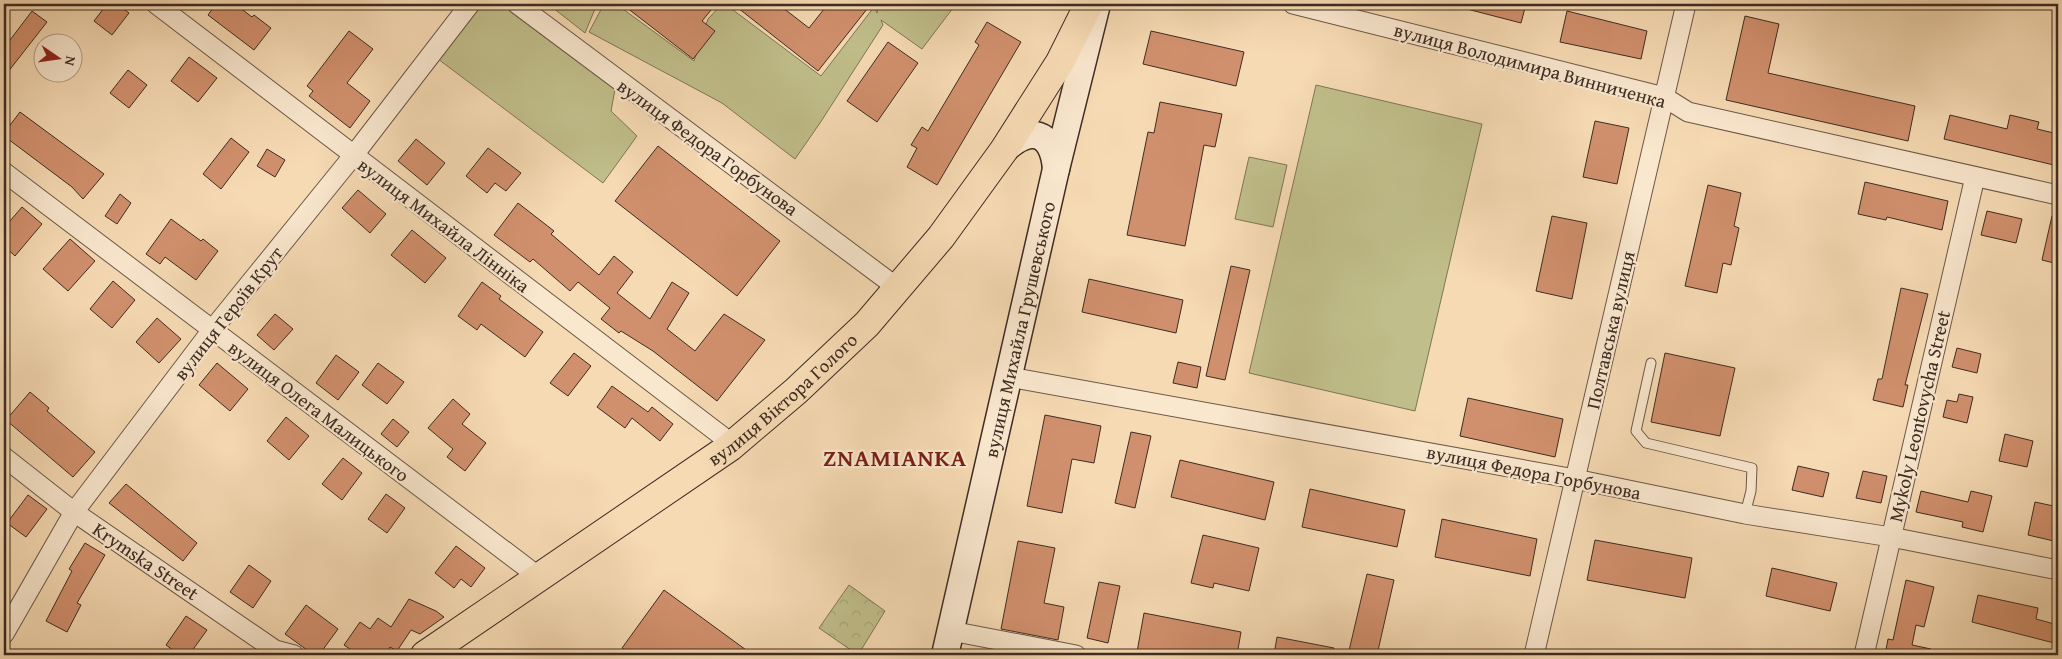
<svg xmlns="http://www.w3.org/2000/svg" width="2062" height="659" viewBox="0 0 2062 659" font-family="'Gentium Book Plus',serif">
  <defs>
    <pattern id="park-crowns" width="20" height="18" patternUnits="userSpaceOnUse" patternTransform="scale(1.25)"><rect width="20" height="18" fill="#c0be8a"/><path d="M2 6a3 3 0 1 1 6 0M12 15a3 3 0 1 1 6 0" fill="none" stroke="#a6a377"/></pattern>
  </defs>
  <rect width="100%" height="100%" fill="#f6dab3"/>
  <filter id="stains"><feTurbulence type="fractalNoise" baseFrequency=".004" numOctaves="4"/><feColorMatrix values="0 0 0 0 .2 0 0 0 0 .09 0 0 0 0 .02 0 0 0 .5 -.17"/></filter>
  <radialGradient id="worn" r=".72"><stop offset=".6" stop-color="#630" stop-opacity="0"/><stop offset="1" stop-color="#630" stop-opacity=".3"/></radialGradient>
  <g fill="#c0be8a" stroke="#7f7556">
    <polygon points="481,4 509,4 616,84 611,111 637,136 603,183 438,59"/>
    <polygon points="548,4 597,4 585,33"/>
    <polygon points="604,4 616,4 694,61 708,19 722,4 725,4 821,76 874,7 877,13 879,4 956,4 922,49 881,20 883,25 820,123 795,159 722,103 589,32"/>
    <polygon points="1316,85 1482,124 1415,411 1249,373"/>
    <polygon points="1249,157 1287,165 1273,227 1235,219"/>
  </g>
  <polygon fill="url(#park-crowns)" stroke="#7f7556" points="849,585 885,611 858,655 819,628"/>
  <g fill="#d1906d" stroke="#3e2c23">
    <polygon points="107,4 117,4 129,13 112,35 94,21"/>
    <polygon points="216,4 235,4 252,17 254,15 271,28 254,50 208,15"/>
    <polygon points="622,4 716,4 702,21 715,31 693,59"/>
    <polygon points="733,4 778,4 809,28 828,4 871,4 818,71"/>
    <polygon points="1468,4 1526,4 1521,23 1467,9"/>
    <polygon points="32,11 47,22 4,77 4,48"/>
    <polygon points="1567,11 1647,31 1641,59 1560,42"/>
    <polygon points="1745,16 1779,24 1768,73 1915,106 1908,141 1726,100"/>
    <polygon points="987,22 1021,42 937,185 907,167 917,148 911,145 922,127 928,131 979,45 975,42"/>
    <polygon points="349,31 373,49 347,83 370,101 350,128 309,96 313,91 307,86"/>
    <polygon points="1151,31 1244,52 1236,86 1143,64"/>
    <polygon points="888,42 918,63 877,122 847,101"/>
    <polygon points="189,57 217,78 198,102 171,81"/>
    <polygon points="128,70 147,85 129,108 110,93"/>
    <polygon points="1160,102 1222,114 1215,147 1204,145 1185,246 1127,235 1148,132 1154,133"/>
    <polygon points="20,112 104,174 83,199 72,187 4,136 4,133"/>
    <polygon points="1950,115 2007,129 2010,115 2039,122 2037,129 2058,134 2058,166 1944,139"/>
    <polygon points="1595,121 1629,128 1617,184 1583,177"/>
    <polygon points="231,138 249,152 221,189 203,174"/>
    <polygon points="416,139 445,163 427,185 398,161"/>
    <polygon points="658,146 780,241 737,296 615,201"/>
    <polygon points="488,148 521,173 506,191 495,183 487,193 466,176"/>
    <polygon points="267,149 285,160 275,177 257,166"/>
    <polygon points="1865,182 1948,201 1942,230 1887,217 1886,220 1858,214"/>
    <polygon points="1708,185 1741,193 1734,226 1739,228 1731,265 1723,263 1717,293 1685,286"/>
    <polygon points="358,190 386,214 370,233 342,208"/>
    <polygon points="120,194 131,203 117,224 105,216"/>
    <polygon points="518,203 554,231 551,234 599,275 614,256 633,272 617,293 650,319 672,282 689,293 667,329 695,351 724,314 765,340 717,401 653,351 621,331 619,333 601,319 610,308 578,282 570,291 533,259 530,262 494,235"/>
    <polygon points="22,207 42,224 15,256 4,246 4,228"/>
    <polygon points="1987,211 2022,219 2016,243 1981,235"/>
    <polygon points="1552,216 1587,223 1572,299 1536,291"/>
    <polygon points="2052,216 2058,217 2058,264 2042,260"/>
    <polygon points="171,219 201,241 203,239 218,251 196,280 165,257 160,264 146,254"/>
    <polygon points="412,230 446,258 425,283 391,255"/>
    <polygon points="70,239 95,261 68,291 43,269"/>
    <polygon points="1231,266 1250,270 1225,380 1206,376"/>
    <polygon points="1089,279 1183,300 1176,333 1082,312"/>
    <polygon points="113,281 135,300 112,328 90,309"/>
    <polygon points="482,282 501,296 499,299 543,332 525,357 481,324 477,330 458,316"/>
    <polygon points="1901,288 1928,294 1905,385 1908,385 1903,407 1873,400 1878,379 1882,379"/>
    <polygon points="275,314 293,329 274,350 257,335"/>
    <polygon points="157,318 181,339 159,363 136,342"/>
    <polygon points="1957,348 1981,354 1977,373 1952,367"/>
    <polygon points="574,353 591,366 568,396 550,383"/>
    <polygon points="1665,353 1735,368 1720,436 1651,422"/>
    <polygon points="336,355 359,372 338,400 316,383"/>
    <polygon points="1178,362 1201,367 1197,388 1173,383"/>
    <polygon points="217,363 248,389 230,411 199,385"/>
    <polygon points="378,363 404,382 387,404 362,385"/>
    <polygon points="612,386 648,412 652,407 673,424 660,441 632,418 625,428 597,407"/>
    <polygon points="30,392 49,408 47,411 95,452 73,477 6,420"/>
    <polygon points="1959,394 1973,397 1967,423 1943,417 1947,400 1957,402"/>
    <polygon points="1468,398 1563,419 1555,457 1460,436"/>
    <polygon points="453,399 470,414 462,424 486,443 465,471 447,457 453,449 428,428"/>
    <polygon points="1045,415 1101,426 1094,463 1072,459 1062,513 1027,506"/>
    <polygon points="286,417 309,436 289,460 267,441"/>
    <polygon points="393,419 409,432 397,447 381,434"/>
    <polygon points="1131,432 1151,436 1135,508 1115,503"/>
    <polygon points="2005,434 2033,441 2027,467 1999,461"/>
    <polygon points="343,458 362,473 342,500 322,484"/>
    <polygon points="1180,460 1274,482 1265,520 1171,497"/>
    <polygon points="1798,466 1829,473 1823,497 1792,490"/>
    <polygon points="1863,471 1887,476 1881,503 1856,498"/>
    <polygon points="126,484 197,543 183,561 109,503"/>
    <polygon points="1310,489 1405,510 1397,547 1302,527"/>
    <polygon points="1921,491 1968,502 1971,491 1992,496 1983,532 1962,527 1963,522 1916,512"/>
    <polygon points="386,494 405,508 387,533 368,519"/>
    <polygon points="28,495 47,509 26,537 7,523"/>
    <polygon points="2035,502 2058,507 2058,542 2028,535"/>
    <polygon points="1442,519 1537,539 1530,576 1435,557"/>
    <polygon points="1203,535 1259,548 1249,591 1214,583 1213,588 1191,583"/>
    <polygon points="1595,540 1692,558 1685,598 1587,580"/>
    <polygon points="1018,541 1055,548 1044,603 1064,607 1058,640 1001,629"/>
    <polygon points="85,543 105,555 77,603 81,605 67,632 46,621 72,571 69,569"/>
    <polygon points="456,546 485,568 471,587 461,579 454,588 435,573"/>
    <polygon points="249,565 271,581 253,608 230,592"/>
    <polygon points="1772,568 1837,583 1830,611 1766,596"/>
    <polygon points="1367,574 1394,580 1377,655 1348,655"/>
    <polygon points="1906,580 1934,587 1924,627 1916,625 1912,645 1931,649 1931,655 1885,655 1888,639 1893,640"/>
    <polygon points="1099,582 1120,586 1108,643 1087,638"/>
    <polygon points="664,590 753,655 632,655 622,648"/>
    <polygon points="1978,595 2038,608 2036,619 2058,625 2058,644 1972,622"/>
    <polygon points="409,599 436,611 444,617 420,634 411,630 397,651 390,647 385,655 359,655 344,645 360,622 370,629 378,618 391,627"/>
    <polygon points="306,605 338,629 319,655 314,655 285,634"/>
    <polygon points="1144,613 1241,632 1237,655 1156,655 1137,652"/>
    <polygon points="186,616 207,630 189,655 180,655 166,645"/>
    <polygon points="1277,637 1334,648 1333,655 1274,655"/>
  </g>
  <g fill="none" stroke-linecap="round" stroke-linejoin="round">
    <defs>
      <polyline id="lane" points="1651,363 1636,431 1646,443 1752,468 1751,491 1745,514"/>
      <g id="street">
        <polyline points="156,4 722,436 730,447"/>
        <polyline points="517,4 899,289"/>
        <polyline points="1293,4 1664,97 1688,112 2058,195"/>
        <polyline points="4,172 539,577"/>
        <polyline points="1009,377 1575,479 1745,514 1891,537 2058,570"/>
        <polyline points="4,457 74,512 275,650 294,655"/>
        <polyline points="951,631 1076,655"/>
        <polyline points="4,634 74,512 212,330 353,156 470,4"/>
        <polyline points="1534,655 1686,4"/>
        <polyline points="1864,655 1975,177"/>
      </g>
      <g id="secondary">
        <path d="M1004,150C1030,125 1053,131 1056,169"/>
        <path id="s1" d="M945,655L1056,169L1097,4"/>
      </g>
      <g id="primary">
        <path id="s2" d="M425,655L730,447L796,391L867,324L941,237L1004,150L1060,62L1089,4"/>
      </g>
    </defs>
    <use href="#lane" stroke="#6c5847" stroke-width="11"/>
    <use href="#street" stroke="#6c5847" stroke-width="21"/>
    <use href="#secondary" stroke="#3e2c23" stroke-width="29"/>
    <use href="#primary" stroke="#3e2c23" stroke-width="30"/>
    <use href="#lane" stroke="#f9e7ce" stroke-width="9"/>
    <use href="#street" stroke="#f9e7ce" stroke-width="19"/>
    <use href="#secondary" stroke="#f9e7ce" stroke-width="26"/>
    <use href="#primary" stroke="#f6dab3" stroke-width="28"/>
  </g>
  <g text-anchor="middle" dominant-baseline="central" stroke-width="4.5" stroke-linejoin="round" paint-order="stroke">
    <g font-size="19" fill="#3e2c23" stroke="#f9e7ce">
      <text transform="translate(1530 65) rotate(15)">вулиця Володимира Винниченка</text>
      <text transform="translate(708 147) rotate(36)">вулиця Федора Горбунова</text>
      <text transform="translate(444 225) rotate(37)">вулиця Михайла Лінніка</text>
      <text transform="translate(228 313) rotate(-52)">вулиця Героїв Крут</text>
      <text stroke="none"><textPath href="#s1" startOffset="334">вулиця Михайла Грушевського</textPath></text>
      <text transform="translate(1610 330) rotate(-77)">Полтавська вулиця</text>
      <text stroke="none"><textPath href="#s2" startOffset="440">вулиця Віктора Голого</textPath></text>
      <text transform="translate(319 411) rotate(37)">вулиця Олега Малицького</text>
      <text transform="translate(1919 416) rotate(-77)">Mykoly Leontovycha Street</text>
      <text transform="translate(1534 472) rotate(11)">вулиця Федора Горбунова</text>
      <text transform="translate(146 561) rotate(34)">Krymska Street</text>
    </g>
    <g font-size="24" font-weight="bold" letter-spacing="1" fill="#7a1f14" stroke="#f9e7ce">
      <text x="895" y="457">ZNAMIANKA</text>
    </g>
  </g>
  <rect width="2062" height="659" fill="none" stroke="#f6dab3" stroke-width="20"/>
  <rect x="5" y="5" width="2052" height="649" fill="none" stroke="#3e2c23" stroke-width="2.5"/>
  <rect x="10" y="10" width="2042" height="639" fill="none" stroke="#3e2c23"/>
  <g transform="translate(58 58) rotate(103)"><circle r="24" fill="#f9e7ce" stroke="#ae9c8a"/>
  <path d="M0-4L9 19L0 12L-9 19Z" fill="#8f2418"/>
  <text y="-8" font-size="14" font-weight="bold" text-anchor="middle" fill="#3e2c23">N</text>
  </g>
  <rect width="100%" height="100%" filter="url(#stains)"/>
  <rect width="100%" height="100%" fill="url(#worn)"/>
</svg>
